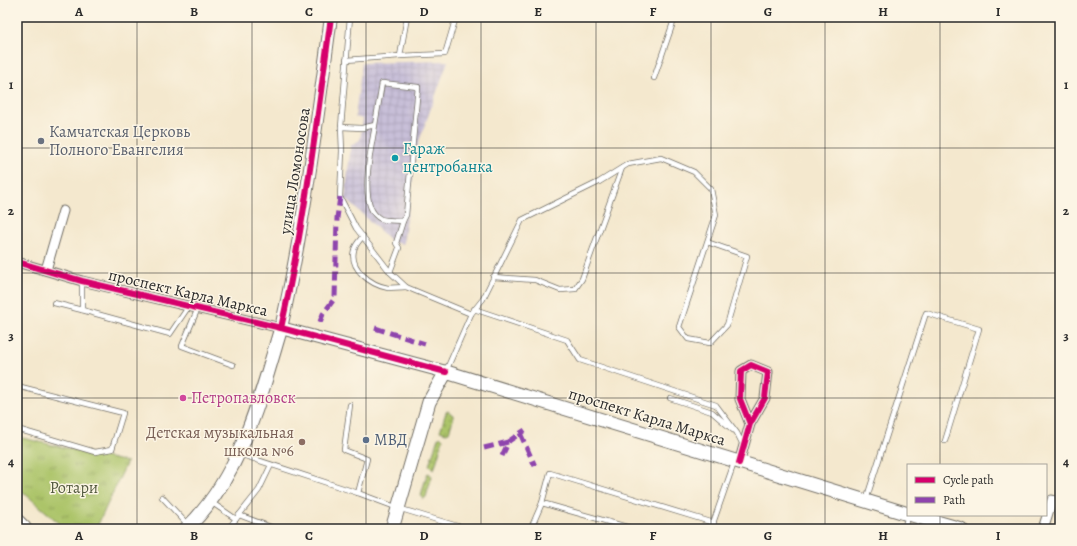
<svg xmlns="http://www.w3.org/2000/svg" width="1077" height="546" viewBox="0 0 1077 546" font-family="Alegreya,serif">
  <defs>
    <pattern id="industrial-grid" width="8" height="8" patternUnits="userSpaceOnUse"><rect width="8" height="8" fill="#c8bfd8"/><path d="M0 4h8M4 0v8" fill="none" stroke="#aca4ba"/></pattern>
    <pattern id="grass-dots" width="8" height="8" patternUnits="userSpaceOnUse"><rect width="8" height="8" fill="#acc469"/><path d="M2 2h.1M6 6h.1" fill="none" stroke="#8c9f57" stroke-width="1.8" stroke-linecap="round"/></pattern>
    <pattern id="park-tufts" width="24" height="20" patternUnits="userSpaceOnUse"><rect width="24" height="20" fill="#acc469"/><path d="M3 7l-1-3M5 7V3M7 7l1-3M15 17l-1-3M17 17v-4M19 17l1-3" fill="none" stroke="#8c9f57"/></pattern>
  </defs>
  <rect width="100%" height="100%" fill="#fcf5e5"/>
  <filter id="ink" filterUnits="userSpaceOnUse"><feTurbulence type="fractalNoise" baseFrequency=".025" numOctaves="2"/><feDisplacementMap in="SourceGraphic" scale="8" xChannelSelector="R" yChannelSelector="G"/><feConvolveMatrix kernelMatrix="1 2 1 2 8 2 1 2 1" color-interpolation-filters="sRGB"/></filter>
  <filter id="wash" filterUnits="userSpaceOnUse"><feTurbulence type="fractalNoise" baseFrequency=".012" numOctaves="4" result="noise"/><feDisplacementMap in="SourceGraphic" scale="16" xChannelSelector="R" yChannelSelector="G"/><feGaussianBlur stdDeviation="0.9" result="paint"/><feColorMatrix in="noise" values="0 0 0 0 0 0 0 0 0 0 0 0 0 0 0 0 0 1.4 0 .05"/><feComposite in="paint" operator="in"/></filter>
  <g filter="url(#wash)">
    <rect width="100%" height="100%" fill="#f4e8ce"/>
    <polygon fill="url(#industrial-grid)" points="448,61 418,144 403,244 392,242 345,198 351,145 360,140 363,119 355,117 362,63"/>
    <g fill="url(#grass-dots)" stroke="#6c784a">
      <polygon points="448,411 453,415 453,420 449,432 446,433 440,431 446,412"/>
      <polygon points="440,436 443,439 435,467 433,469 429,465 438,438"/>
      <polygon points="429,473 432,476 426,497 423,499 421,495 427,474"/>
    </g>
    <polygon fill="url(#park-tufts)" stroke="#6c784a" points="18,437 127,462 96,529 66,529 17,487"/>
  </g>
  <g filter="url(#ink)">
    <g fill="none" stroke-linecap="round" stroke-linejoin="round">
      <defs>
        <g id="service">
          <polyline points="350,17 341,127 342,151 340,197 356,228 390,272 406,287 471,314 446,371"/>
          <polyline points="400,56 445,54 456,17"/>
          <polyline points="346,60 400,56 407,17"/>
          <polyline points="654,78 675,17"/>
          <path d="M341,127L362,128L375,125C372,146 356,208 381,219C387,221 396,220 403,221L406,215L418,87L382,83L375,125"/>
          <path d="M363,236C360,240 355,245 354,250C349,269 371,285 388,288C393,288 400,287 406,287"/>
          <polyline points="390,272 399,248 396,243 403,221"/>
          <polyline points="493,277 535,280 560,290 575,289 582,279 622,168"/>
          <polyline points="82,281 82,310 170,334 189,306"/>
          <polyline points="54,303 82,310"/>
          <polyline points="198,308 182,346 233,365"/>
          <polyline points="474,309 567,340 580,360 716,405 737,433 743,445"/>
          <polyline points="471,314 483,299 522,220 599,182 628,164 661,158 694,172 711,189 716,215 679,327 688,339 710,343 727,325 747,256 707,242"/>
          <polyline points="17,386 123,413 112,449 95,452 17,429"/>
          <polyline points="670,398 712,412 733,430"/>
          <polyline points="350,405 344,450 367,459 358,493"/>
          <polyline points="239,454 358,493 398,508 467,529"/>
          <polyline points="162,497 188,525"/>
          <polyline points="866,500 926,313 979,329 945,441"/>
          <polyline points="211,502 236,519"/>
          <polyline points="542,503 634,529"/>
          <polyline points="239,515 276,529"/>
          <polyline points="228,529 259,490 271,465"/>
          <polyline points="530,529 532,526 542,503 550,473 714,523"/>
          <polyline points="711,529 734,463"/>
          <polyline points="904,529 908,515"/>
        </g>
        <g id="minor">
          <polyline points="17,262 82,281 281,328"/>
          <polyline points="46,270 63,211"/>
          <polyline points="739,463 750,424 740,399 741,371 751,365 768,372 765,398 750,424"/>
          <polyline points="1043,529 1052,500 1060,502"/>
        </g>
        <path id="tertiary" d="M331,17C317,121 304,226 281,328L446,372"/>
        <g id="secondary">
          <polyline points="912,515 961,529"/>
          <path d="M186,529C241,477 260,398 281,328"/>
          <polyline points="392,529 429,402 446,372 908,514"/>
        </g>
        <polyline id="primary" points="17,522 24,529"/>
      </defs>
      <use href="#service" stroke="#716d64" stroke-width="6"/>
      <use href="#minor" stroke="#716d64" stroke-width="11"/>
      <use href="#tertiary" stroke="#716d64" stroke-width="14"/>
      <use href="#secondary" stroke="#716d64" stroke-width="15"/>
      <use href="#primary" stroke="#716d64" stroke-width="17"/>
      <use href="#service" stroke="#fff" stroke-width="4.5"/>
      <use href="#minor" stroke="#fff" stroke-width="9"/>
      <use href="#tertiary" stroke="#fff" stroke-width="12"/>
      <use href="#secondary" stroke="#fff" stroke-width="13"/>
      <use href="#primary" stroke="#fff" stroke-width="15"/>
      <g stroke="#8e44ad" stroke-width="5" stroke-dasharray="10 5" stroke-linecap="butt">
        <polyline points="320,322 323,314 335,298 337,218 340,197"/>
        <polyline points="375,328 425,344"/>
        <polyline points="520,433 535,466"/>
        <polyline points="484,448 508,442"/>
        <polyline points="502,456 509,441 525,430"/>
      </g>
      <defs>
        <g id="cycleway">
          <polyline points="17,262 82,281 281,328 446,372"/>
          <path d="M281,328C304,226 317,121 331,17"/>
          <polyline points="739,463 750,424 740,399 741,371 751,365 768,372 765,398 750,424"/>
        </g>
      </defs>
      <use href="#cycleway" stroke="#fcf5e5" stroke-width="8"/>
      <use href="#cycleway" stroke="#d6006c" stroke-width="6"/>
    </g>
  </g>
  <path fill="none" stroke="#2b2b2b" stroke-width="1" stroke-opacity="0.55" d="M137,17V529M252,17V529M366,17V529M481,17V529M596,17V529M711,17V529M825,17V529M940,17V465M17,148H1060M17,273H1060M17,398H1060M940,515V529"/>
  <circle fill="#6b7280" stroke="#fcf5e5" stroke-width="1.5" cx="41" cy="141" r="4"/>
  <circle fill="#0f9aa8" stroke="#fcf5e5" stroke-width="1.5" cx="395" cy="158" r="4"/>
  <circle fill="#d1479c" stroke="#fcf5e5" stroke-width="1.5" cx="183" cy="398" r="4"/>
  <circle fill="#5c6f8a" stroke="#fcf5e5" stroke-width="1.5" cx="366" cy="440" r="4"/>
  <circle fill="#8d6e63" stroke="#fcf5e5" stroke-width="1.5" cx="302" cy="442" r="4"/>
  <g text-anchor="middle" dominant-baseline="central" stroke-width="3" stroke-linejoin="round" paint-order="stroke">
    <g font-size="16" fill="#5b616d" stroke="#fcf5e5" text-anchor="start">
      <text x="49" y="132">Камчатская Церковь<tspan x="49" dy="18">Полного Евангелия</tspan></text>
    </g>
    <g font-size="16" fill="#0d838f" stroke="#fcf5e5" text-anchor="start">
      <text x="403" y="149">Гараж<tspan x="403" dy="18">центробанка</tspan></text>
    </g>
    <g font-size="16" fill="#2b2b2b" stroke="#fcf5e5">
      <text transform="translate(295 171) rotate(-81)">улица Ломоносова</text>
      <text transform="translate(188 293) rotate(13)">проспект Карла Маркса</text>
      <text transform="translate(647 417) rotate(17)">проспект Карла Маркса</text>
    </g>
    <g font-size="16" fill="#b23c85" stroke="#fcf5e5" text-anchor="start">
      <text x="191" y="398">Петропавловск</text>
    </g>
    <g font-size="16" fill="#785e54" stroke="#fcf5e5" text-anchor="end">
      <text x="294" y="433">Детская музыкальная<tspan x="294" dy="18">школа №6</tspan></text>
    </g>
    <g font-size="16" fill="#4e5e75" stroke="#fcf5e5" text-anchor="start">
      <text x="374" y="440">МВД</text>
    </g>
    <g font-size="16" fill="#52593e" stroke="#fcf5e5">
      <text x="74" y="488">Ротари</text>
    </g>
  </g>
  <rect width="1077" height="546" fill="none" stroke="#fcf5e5" stroke-width="44"/>
  <rect x="907" y="464" width="140" height="52" fill="#fcf5e5" stroke="#a8a49b"/>
  <rect x="915" y="477" width="20" height="6" fill="#d6006c" stroke="#a8a49b"/>
  <text x="943" y="484" font-size="12" fill="#2b2b2b">Cycle path</text>
  <rect x="915" y="497" width="20" height="6" fill="#8e44ad" stroke="#a8a49b"/>
  <text x="943" y="504" font-size="12" fill="#2b2b2b">Path</text>
  <rect x="22" y="22" width="1033" height="502" fill="none" stroke="#2b2b2b" stroke-width="1.5"/>
  <g font-size="13" text-anchor="middle" font-weight="bold" fill="#2b2b2b">
    <text x="79" y="16">A</text>
    <text x="194" y="16">B</text>
    <text x="309" y="16">C</text>
    <text x="424" y="16">D</text>
    <text x="538" y="16">E</text>
    <text x="653" y="16">F</text>
    <text x="768" y="16">G</text>
    <text x="883" y="16">H</text>
    <text x="998" y="16">I</text>
    <text x="11" y="89">1</text>
    <text x="1066" y="89">1</text>
    <text x="11" y="215">2</text>
    <text x="1066" y="215">2</text>
    <text x="11" y="340">3</text>
    <text x="1066" y="340">3</text>
    <text x="11" y="466">4</text>
    <text x="1066" y="466">4</text>
    <text x="79" y="540">A</text>
    <text x="194" y="540">B</text>
    <text x="309" y="540">C</text>
    <text x="424" y="540">D</text>
    <text x="538" y="540">E</text>
    <text x="653" y="540">F</text>
    <text x="768" y="540">G</text>
    <text x="883" y="540">H</text>
    <text x="998" y="540">I</text>
  </g>
</svg>
